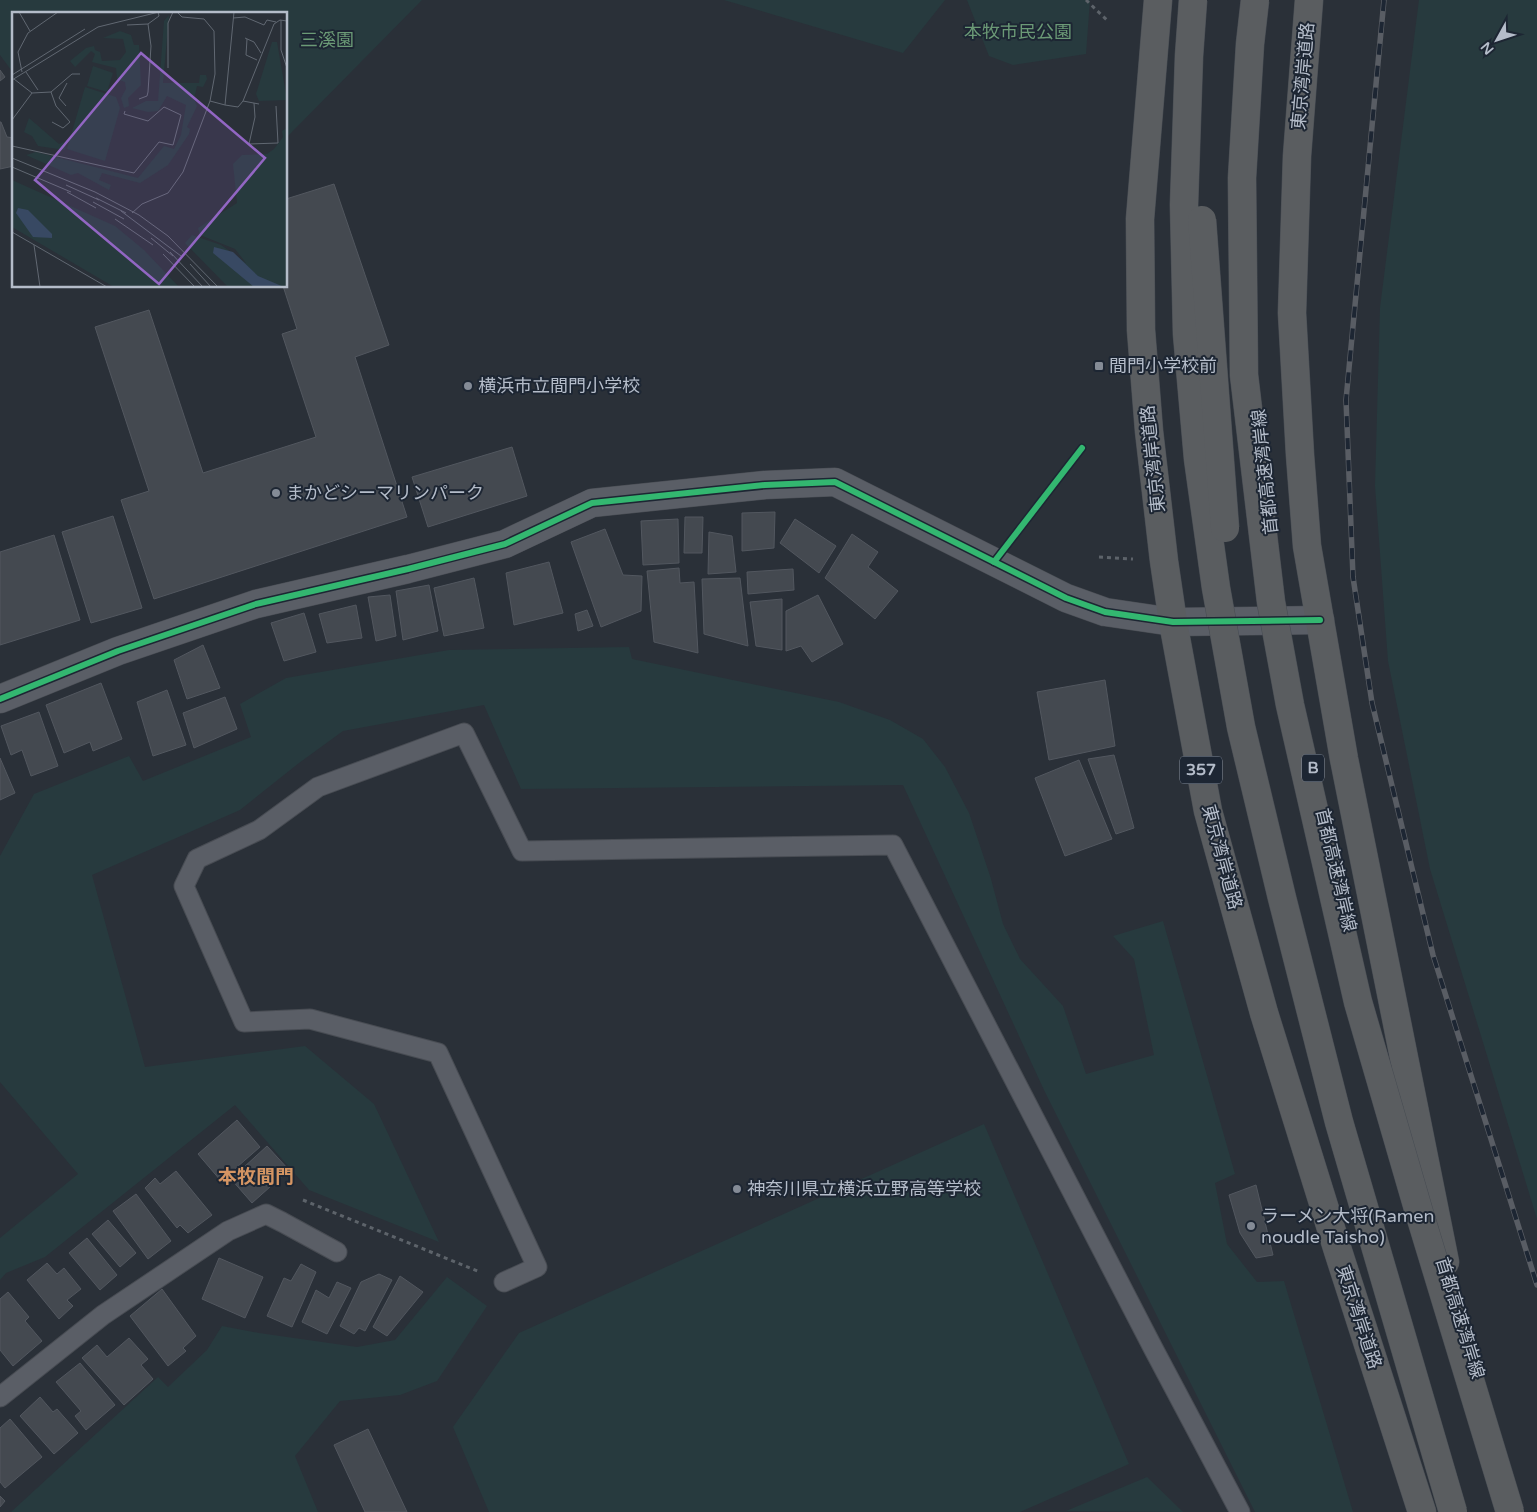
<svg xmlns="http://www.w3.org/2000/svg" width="1537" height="1512" viewBox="0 0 1537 1512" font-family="'Varela Round','Noto Sans JP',sans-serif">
  <rect width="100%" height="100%" fill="#2a3038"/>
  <g fill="#273a3e">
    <polygon points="0,0 422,0 286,138 286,14 14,14 14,74 0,55"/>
    <polygon points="724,0 945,0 903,53"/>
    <polygon points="967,0 1090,0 1086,54 1013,65 989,56"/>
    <polygon points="1419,0 1537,0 1537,1219 1430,869 1388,661 1375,486 1380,308"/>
    <polygon points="629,647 632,659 839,702 890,720 923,739 945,767 969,813 991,879 1003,924 1020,959 1063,1006 1086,1074 1154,1055 1134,959 1113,936 1163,921 1235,1174 1215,1183 1227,1244 1257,1282 1284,1281 1353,1512 1255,1512 1044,1090 903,785 521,789 484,705 343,731 299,763 240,810 92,875 145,1067 305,1046 374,1104 439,1242 309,1190 235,1105 45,1257 6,1273 0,1280 0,1238 78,1174 0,1082 0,856 34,794 129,756 143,781 251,737 240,704 286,678 449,650"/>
    <polygon points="984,1124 1129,1464 1020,1512 489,1512 453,1427 519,1333"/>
    <polygon points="447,1277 487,1306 437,1381 400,1395 340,1401 295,1456 318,1512 11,1512 158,1377 168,1387 207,1350 222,1326 259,1333 357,1347 395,1340"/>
    <polygon points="1147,1477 1183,1512 1066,1511"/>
  </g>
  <g fill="#444950" stroke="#52575f">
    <polygon points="0,70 5,77 0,81"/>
    <polygon points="0,122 1,122 7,137 14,138 14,166 0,169"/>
    <polygon points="334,184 389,345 355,357 407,517 154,599 121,500 149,491 95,327 149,310 203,473 316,437 282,334 297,329 283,286 286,286 286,199"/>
    <polygon points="512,447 527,496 428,527 412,477"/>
    <polygon points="775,512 774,548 742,551 742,513"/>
    <polygon points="113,516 142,608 91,623 62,532"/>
    <polygon points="685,517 703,517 702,553 684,553"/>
    <polygon points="678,519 679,563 643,565 641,521"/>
    <polygon points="795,519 836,546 819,573 780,543"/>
    <polygon points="605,529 623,575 642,576 641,611 601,627 571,542"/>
    <polygon points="709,532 732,536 736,572 708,574"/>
    <polygon points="852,534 878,552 868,567 898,591 875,619 825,578"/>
    <polygon points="54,535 80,620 0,645 0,552"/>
    <polygon points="549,562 563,613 514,625 506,573"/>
    <polygon points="679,568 680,583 694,582 698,653 654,642 647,571"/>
    <polygon points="793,569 794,590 748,594 747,572"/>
    <polygon points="474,578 484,628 444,636 434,588"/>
    <polygon points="740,578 748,646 704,634 702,579"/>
    <polygon points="429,585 438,631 403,640 396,591"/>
    <polygon points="390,595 396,636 376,641 368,597"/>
    <polygon points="818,595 843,644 812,662 801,646 786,651 786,611"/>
    <polygon points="782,599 782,650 756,646 750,602"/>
    <polygon points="356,605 362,638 327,643 319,614"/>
    <polygon points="587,610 593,626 578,631 575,614"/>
    <polygon points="304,613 316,652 284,661 271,623"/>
    <polygon points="203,645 220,688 187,699 174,660"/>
    <polygon points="1105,680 1115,746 1049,760 1037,692"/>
    <polygon points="101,683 122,739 93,751 90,742 64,753 46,705"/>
    <polygon points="167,690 186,745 153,756 137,702"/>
    <polygon points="225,697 237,729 194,748 183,713"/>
    <polygon points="39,712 58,766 31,776 22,750 11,755 1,726"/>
    <polygon points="1114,755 1134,828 1116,834 1088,759"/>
    <polygon points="0,758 15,793 0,800"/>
    <polygon points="1079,760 1112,839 1065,856 1035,778"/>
    <polygon points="237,1120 260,1147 221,1181 198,1154"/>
    <polygon points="267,1146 289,1170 252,1203 231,1179"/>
    <polygon points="176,1171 212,1215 188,1233 180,1225 177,1228 145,1188 155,1178 160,1184"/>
    <polygon points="1256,1185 1273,1255 1256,1258 1240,1233 1229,1195"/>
    <polygon points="136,1194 171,1241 148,1259 113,1211"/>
    <polygon points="108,1220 136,1253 120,1267 92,1234"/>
    <polygon points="87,1238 117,1275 100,1290 69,1253"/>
    <polygon points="219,1258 263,1277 245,1318 202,1299"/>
    <polygon points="47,1263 57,1274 64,1268 81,1289 67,1300 73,1306 59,1319 27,1280"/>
    <polygon points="301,1264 316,1272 292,1327 267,1316 284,1278 291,1281"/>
    <polygon points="379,1274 392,1280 365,1331 359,1328 354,1334 340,1326 361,1282"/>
    <polygon points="400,1276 423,1292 387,1336 373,1327"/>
    <polygon points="337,1282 351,1288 327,1334 302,1322 316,1290 329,1298"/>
    <polygon points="162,1289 196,1336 183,1348 186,1351 168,1366 130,1316"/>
    <polygon points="8,1292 29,1317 25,1321 42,1341 13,1366 0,1350 0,1299"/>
    <polygon points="129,1338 148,1359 141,1365 153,1379 124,1405 82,1358 97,1345 107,1357"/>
    <polygon points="80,1363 115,1405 86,1430 75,1416 81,1411 56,1382"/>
    <polygon points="40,1397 53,1412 57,1409 78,1433 54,1454 20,1416"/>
    <polygon points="10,1419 42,1457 5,1488 0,1482 0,1428"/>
    <polygon points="368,1429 407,1512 365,1512 334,1445"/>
    <polygon points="0,1496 5,1501 0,1507"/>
  </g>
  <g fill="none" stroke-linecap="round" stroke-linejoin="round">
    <defs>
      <g id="lane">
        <polyline points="504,1282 537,1267 438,1053 310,1019 244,1022 184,886 197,859 259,830 318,787 464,733 522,851 893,845 1153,1348 1240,1512"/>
        <polyline points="0,1397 103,1315 228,1231 266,1214 282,1222 337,1252"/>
      </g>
      <polyline id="street" points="0,699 118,651 256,604 408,569 505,544 592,503 765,485 835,482 1066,598 1105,612 1173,622 1320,620"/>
      <g id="highway">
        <polyline points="1158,0 1140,219 1141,330 1149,431 1164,561 1173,622 1208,811 1264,1013 1338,1251 1422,1512"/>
        <polyline points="1309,0 1297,156 1292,313 1300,455 1307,546 1344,759 1445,1262"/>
      </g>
    </defs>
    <use href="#lane" stroke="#484c53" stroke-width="21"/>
    <use href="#street" stroke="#484c53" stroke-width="29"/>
    <use href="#highway" stroke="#474c53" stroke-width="29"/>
    <g stroke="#5d636a" stroke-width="3" stroke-dasharray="4 4" stroke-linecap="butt">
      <polyline points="1086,0 1109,22"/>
      <polyline points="1014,536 1082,448"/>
      <polyline points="1099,557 1133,559"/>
      <polyline points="303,1200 480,1272"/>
    </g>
    <use href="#lane" stroke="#5a5e66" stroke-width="19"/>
    <use href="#street" stroke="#5a5e66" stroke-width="28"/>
    <use href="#highway" stroke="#5a5d60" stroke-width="28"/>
    <defs>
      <polyline id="rail" points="1384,0 1346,400 1353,577 1372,703 1433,955 1537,1285"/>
    </defs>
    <use href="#rail" stroke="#595d64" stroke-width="5.5"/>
    <use href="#rail" stroke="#1d2633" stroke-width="4" stroke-dasharray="11" stroke-linecap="butt"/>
    <defs>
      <g id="highway-bridge">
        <polyline points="1193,0 1189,56 1184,205 1187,334 1198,459 1216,588 1241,727 1282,898 1339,1122 1453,1512"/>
        <polyline points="1255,0 1250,44 1242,178 1244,375 1271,602 1290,705 1358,1002 1419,1212 1510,1512"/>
        <polyline points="1202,220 1225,528"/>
      </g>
    </defs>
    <use href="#highway-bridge" stroke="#474c53" stroke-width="29" stroke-linecap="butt"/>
    <use href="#highway-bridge" stroke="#5a5d60" stroke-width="28"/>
    <defs>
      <g id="cycleway">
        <polyline points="994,562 1082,448"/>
        <polyline points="0,699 118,651 256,604 408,569 505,544 592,503 765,485 835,482 1066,598 1105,612 1173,622 1320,620"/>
      </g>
    </defs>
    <use href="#cycleway" stroke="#1d2633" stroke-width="9"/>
    <use href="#cycleway" stroke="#33b770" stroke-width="6"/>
  </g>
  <g fill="#848b96" stroke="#1d2633" stroke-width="2">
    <rect x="1094" y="361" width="10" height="10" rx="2.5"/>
    <circle cx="468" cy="386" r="5"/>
    <circle cx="276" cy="493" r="5"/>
    <circle cx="737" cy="1189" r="5"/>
    <circle cx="1251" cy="1226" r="5"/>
  </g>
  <g text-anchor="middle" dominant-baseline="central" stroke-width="4" stroke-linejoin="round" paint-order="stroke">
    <g fill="#1d2633" stroke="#878f9c" stroke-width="1">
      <rect x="1302" y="754.5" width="22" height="27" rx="4"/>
      <rect x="1180" y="756.5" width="42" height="27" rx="4"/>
    </g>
    <g font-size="16" font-weight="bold" fill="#b4bcc9">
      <text x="1313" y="768">B</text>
      <text x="1201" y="770">357</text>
    </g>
    <g font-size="18" fill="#6b9a76" stroke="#1d2633">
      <text x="1018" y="32">本牧市民公園</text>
      <text x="327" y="40">三溪園</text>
    </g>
    <g font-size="18" fill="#b4bcc9" stroke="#1d2633">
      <text transform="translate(1303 76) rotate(-85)">東京湾岸道路</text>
      <text transform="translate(1153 459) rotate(-96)">東京湾岸道路</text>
      <text transform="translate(1265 472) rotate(-96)">首都高速湾岸線</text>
      <text transform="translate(1222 857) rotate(75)">東京湾岸道路</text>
      <text transform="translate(1336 870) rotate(77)">首都高速湾岸線</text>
      <text transform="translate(1359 1317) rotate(72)">東京湾岸道路</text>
      <text transform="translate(1460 1318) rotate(73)">首都高速湾岸線</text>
    </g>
    <g font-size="18" fill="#b4bcc9" stroke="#1d2633" text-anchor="start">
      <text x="1109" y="366">間門小学校前</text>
      <text x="478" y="386">横浜市立間門小学校</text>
      <text x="286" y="493">まかどシーマリンパーク</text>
      <text x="747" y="1189">神奈川県立横浜立野高等学校</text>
      <text x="1261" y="1216">ラーメン大将(Ramen<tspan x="1261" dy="21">noudle Taisho)</tspan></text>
    </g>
    <g font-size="19" font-weight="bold" fill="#d59563" stroke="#1d2633">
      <text x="256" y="1177">本牧間門</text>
    </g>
  </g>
  <g transform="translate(12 12)">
    <rect width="275" height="275" fill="#2a3038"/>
    <path d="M157,3L151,71H187L188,63H194L195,67L191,75L185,74L182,87L185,94L175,115L178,117L177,122L156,153L128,171L90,161L87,168L99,173L97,178L66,161L59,163L14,143L24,140L126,166L152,134L162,137L169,123L174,93L155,84L146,99L136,100L120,96L134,89H146L152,9ZM108,19L119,23L122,33H127L129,73L116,86L117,94L112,96L109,86L114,77L113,70L105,67L104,56L80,50L83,42L79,39L63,55L58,49L74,36L82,34L83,38L88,40L90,49L108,48L114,40L111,27L91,26ZM260,30H265L275,88L247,89L244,82ZM81,54L101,61L95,80L75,74ZM73,75L104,85L108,96L93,149L55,137ZM17,106L47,132L55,129L53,138L26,134L20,124L12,120ZM275,116V275H216L173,231L180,223L209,233L234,251L223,237L188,223L186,216L225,191L221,152L230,143L255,142L262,137L271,125L270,119ZM0,168L103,214L132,238L167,275H102L0,215Z" fill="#273a3e"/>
    <path d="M6,196L16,198L40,222V226L21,225L4,201ZM202,235L221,240L246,264L272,275H242L201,241Z" fill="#384963"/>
    <path fill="none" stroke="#616872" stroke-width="1" d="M7,0L18,19M165,0L170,5L192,7L202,19L203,62L198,89M221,6L233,5L252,13L255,8L264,10M269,8V38L275,56M115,13L136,12L147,4L146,0M233,26L242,30L249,41M235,27L234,43L245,48M156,56V11L161,0M10,60L6,40L16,21L46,0M14,60L26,78M0,63L73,17M2,67L20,81M0,68L86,15L147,0M39,80L44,94L58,110L51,116L40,110M127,87L135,84L136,80L139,34L136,12M231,89L262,12L268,8L275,9M242,91L243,105L237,132L266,131L264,94M213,93L226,95L231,89L247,92M54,94L47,86L55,71M0,108L20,81L39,80L60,62H68M0,134L122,161L147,130L161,133L169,103L152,95L136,109L112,102L113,99M0,146L83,180L127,203L156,224L206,275M0,155L59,180M54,173L87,188M55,180L84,196M84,186L114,201M81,190L112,207M109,199L169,244M120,201L130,192L156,181L171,160L198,89L213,93L222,0M103,207L141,233M0,220L95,275M139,226L161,244M22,233L28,275M158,240L191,275M151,242L183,275M178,252L199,275"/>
    <path fill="#9266c3" fill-opacity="0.15" stroke="#9266c3" stroke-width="2.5" d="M129,41L253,146L147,272L23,168Z"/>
    <rect width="275" height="275" fill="none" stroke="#b4bcc9" stroke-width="2.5"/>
  </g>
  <g transform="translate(1497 40) rotate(230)" stroke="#1d2633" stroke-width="4" paint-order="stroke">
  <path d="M0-4L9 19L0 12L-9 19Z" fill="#b4bcc9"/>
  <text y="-8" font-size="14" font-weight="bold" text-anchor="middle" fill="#b4bcc9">N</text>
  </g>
</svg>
